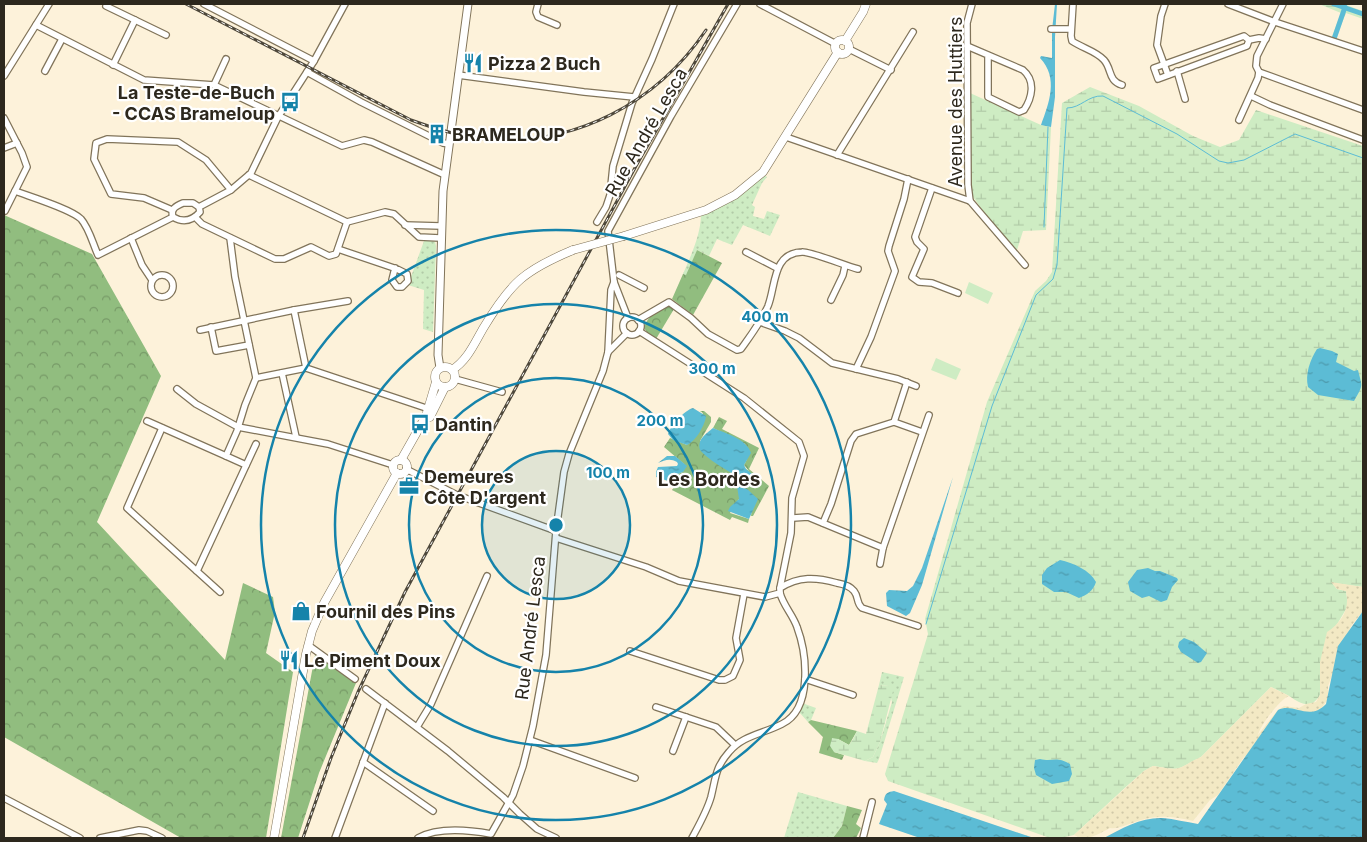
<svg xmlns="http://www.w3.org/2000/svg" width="1367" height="842" viewBox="0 0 1367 842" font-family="Inter,sans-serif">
  <defs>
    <pattern id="grass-dots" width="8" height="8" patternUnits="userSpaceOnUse" patternTransform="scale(1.25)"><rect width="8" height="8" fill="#ceecc3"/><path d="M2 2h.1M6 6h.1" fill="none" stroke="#b1caa7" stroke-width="1.8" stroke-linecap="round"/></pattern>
    <pattern id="forest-crowns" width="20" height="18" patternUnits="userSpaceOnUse" patternTransform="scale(1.25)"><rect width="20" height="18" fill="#91bd7f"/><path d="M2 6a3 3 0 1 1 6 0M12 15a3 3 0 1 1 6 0" fill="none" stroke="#779a67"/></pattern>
    <pattern id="wetland-marsh" width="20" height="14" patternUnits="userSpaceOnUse" patternTransform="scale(1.25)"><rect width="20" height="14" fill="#ceecc3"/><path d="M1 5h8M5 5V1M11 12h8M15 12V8" fill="none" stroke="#b1caa7"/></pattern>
    <pattern id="sand-dots" width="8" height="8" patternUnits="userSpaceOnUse" patternTransform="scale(1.25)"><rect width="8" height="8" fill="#f3e9c4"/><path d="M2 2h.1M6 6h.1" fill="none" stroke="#d1c8a8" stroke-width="1.8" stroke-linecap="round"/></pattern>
    <pattern id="water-ripples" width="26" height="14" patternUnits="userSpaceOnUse" patternTransform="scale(1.25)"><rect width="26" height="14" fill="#5cbcd5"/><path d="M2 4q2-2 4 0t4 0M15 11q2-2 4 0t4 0" fill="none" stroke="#4c99ac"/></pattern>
  </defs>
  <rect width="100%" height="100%" fill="#fdf2da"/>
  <g fill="url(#grass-dots)">
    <path d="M764,175L767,177L762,183L752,205L755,207L753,216L764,219L767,211L780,215L770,236L743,225L732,245L717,239L709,256L697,250L686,276L683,274C691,255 700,237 701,216C725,205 744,192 764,175Z"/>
    <polygon points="432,240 435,242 436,246 433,332 423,329 424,290 408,285 424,241"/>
    <polygon points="882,672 904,677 879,759 877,763 865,761 873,757 880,742 892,702 888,686 879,685"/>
    <polygon points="802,703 816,708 811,720 808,722 799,712"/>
    <polygon points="798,792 847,806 842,826 833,838 784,838"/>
  </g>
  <g fill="url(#forest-crowns)">
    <polygon points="4,215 92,254 161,376 97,522 225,660 243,583 273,597 275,612 266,653 293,672 266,838 181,838 4,737"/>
    <polygon points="697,250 722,263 693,315 672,299 683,274 686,275"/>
    <path d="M670,306L674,309L656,339L647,332L644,328C647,315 659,310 670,306Z"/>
    <path d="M700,411H704L711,417V422L700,441L749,471L744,465L747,459L745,444L713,428L719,417L727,421L722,429L759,448L749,469L769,486L753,516H751L752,508L739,493V499L730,513L749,519L748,523L732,517L730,520L672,490L677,484L683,486L689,481C682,481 676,482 672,476L683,472L684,464L664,447L670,438L687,445L703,413Z"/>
    <polygon points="315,655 356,683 319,773 298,838 281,838"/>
    <polygon points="811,720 857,731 849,745 838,739 834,752 844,755 842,760 819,753 823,737 808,722"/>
    <polygon points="847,806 862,810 856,824 861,828 856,838 833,838 842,826"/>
  </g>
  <g fill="url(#wetland-marsh)">
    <polygon points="1319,4 1343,4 1363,11 1363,19 1346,13 1335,40 1331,39 1341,13"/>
    <path d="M1090,87L1139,106L1193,136L1220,147L1239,140L1256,110L1363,146V587L1332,583L1337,589L1346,591L1348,606L1336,626L1320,695C1311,710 1301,704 1289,696C1284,693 1277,690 1271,687L1201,757C1194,760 1189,764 1182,767C1174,771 1162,767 1153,766L1144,771L1128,785L1074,835L1060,838H1050L888,781L885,774L928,634L925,619L987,402L1035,291L1046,281L1052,272L1062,103Z"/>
    <polygon points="970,93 1041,125 1051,127 1046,230 1023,231 1017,250 986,215 973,197 971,185"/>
    <polygon points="879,685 888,686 893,691 880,742 873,757 865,761 834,752 830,746 832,738 838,739 849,745 853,739 857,731 866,734"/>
  </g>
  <path fill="url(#sand-dots)" d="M1331,582L1363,587V611L1351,626L1328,686V699L1321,709L1244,757L1218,795L1210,800L1193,821C1177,817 1161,815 1145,819C1134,821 1119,830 1110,828C1098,834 1088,842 1074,835L1144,771L1153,766C1162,767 1174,771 1182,767C1189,763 1194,760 1201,757L1271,687L1289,696C1280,699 1260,726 1258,735L1277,711L1284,706L1299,708L1306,704L1316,702L1320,695V662L1327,632C1342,622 1350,609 1346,591L1337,589Z"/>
  <g fill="#ceecc3">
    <polygon points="969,282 993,293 988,304 965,293"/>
    <polygon points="936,358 961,369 956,380 931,370"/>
  </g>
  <g fill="url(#water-ripples)">
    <path d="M1055,4H1057L1055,37V97L1051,127L1041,125C1049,103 1059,78 1040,58L1041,56L1052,58V30Z"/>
    <path d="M1320,348L1332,351L1338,354L1336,362L1354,371L1358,370C1362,387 1364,384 1354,401L1318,395L1308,387C1305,374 1310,360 1317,349Z"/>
    <path d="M693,408L706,416C705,425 696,441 687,445L673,440L668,434C670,426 685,410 693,408Z"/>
    <path d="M713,428C725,433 747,439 751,453L744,465L746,469L752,474L750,479C739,480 707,459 700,450C697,439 706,434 713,428Z"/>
    <path d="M667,456H675L687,466L683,472L672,476L674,479L679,481H689L691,483L683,486L656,477V472L658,467L677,466L678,464L677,462C670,458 665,460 658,463Z"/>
    <polygon points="953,477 922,585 910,613 906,616 887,606 886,593 889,590 907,591 913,586 922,568"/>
    <polygon points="737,486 747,489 758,499 749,519 728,511 730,507 739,499"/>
    <path d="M1060,560C1073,563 1090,570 1096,582C1093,591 1087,595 1079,598L1066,592H1054L1042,584V575L1047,568Z"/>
    <polygon points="1148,568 1155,571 1160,571 1177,578 1178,580 1172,587 1167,600 1161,602 1149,596 1142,598 1130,591 1128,582 1137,570"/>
    <path d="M1363,611V838H1104C1122,828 1142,817 1163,818C1174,819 1186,822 1198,824L1278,710C1294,702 1309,722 1326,704L1338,646Z"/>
    <polygon points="1184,638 1194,642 1207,653 1201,662 1198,663 1181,652 1178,647 1179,642"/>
    <path d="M1040,759C1053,762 1056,756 1070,764L1072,774L1069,781L1052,784L1036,775L1034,768L1035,760Z"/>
    <path d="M894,791L1034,838H920L879,824L887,804L884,800C885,793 888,792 894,791Z"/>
  </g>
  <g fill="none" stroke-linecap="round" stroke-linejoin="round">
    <g stroke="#5cbcd5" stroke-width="1">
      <polyline points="1044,227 1048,127"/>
      <path d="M926,624L992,406L1036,295L1053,279L1057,265L1067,108C1081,108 1088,95 1103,96L1177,134L1219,161L1228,163L1244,160L1295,134L1363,158"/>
    </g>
    <g stroke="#5cbcd5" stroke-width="5">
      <polyline points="1334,4 1363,14"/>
      <polyline points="1334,39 1345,7"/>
    </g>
    <defs>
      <g id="minor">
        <polyline points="204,4 314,61"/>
        <polyline points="538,4 536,12 538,17 557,25"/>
        <polyline points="760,4 836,44"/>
        <path d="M1073,4L1071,36L1072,41C1082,48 1096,51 1104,60C1112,69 1108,81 1122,85"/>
        <polyline points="1165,4 1161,16 1157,45 1168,75"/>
        <polyline points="1228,4 1275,22 1363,51"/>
        <polyline points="1283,4 1257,56 1256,66 1259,72 1363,110"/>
        <polyline points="106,6 166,35"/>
        <polyline points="36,25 144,80 214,85 342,146 364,140 372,142 445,175"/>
        <polyline points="1051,29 1071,29"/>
        <polygon points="1244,36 1249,40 1247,46 1158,79 1154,68"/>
        <polyline points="1249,40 1259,38 1266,39"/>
        <path d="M967,46L1023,70C1036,81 1032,98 1024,110L1019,112L988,97V55"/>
        <polyline points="849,49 891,70"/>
        <polyline points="113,65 135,20"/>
        <polyline points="45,71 62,39"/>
        <polyline points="1177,71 1185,99"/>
        <polyline points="307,72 361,102 443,143 449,144"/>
        <polyline points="458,75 584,92 634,97"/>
        <polyline points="4,76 49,4"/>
        <polyline points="214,85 226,59"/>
        <polyline points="1251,96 1270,105 1363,140"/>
        <path d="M4,118L22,153L27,167L15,191C31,197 71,209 81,219C89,228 93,244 98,255L173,217"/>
        <polyline points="1239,120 1258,78 1259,72"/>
        <polyline points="786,137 970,201 1025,265"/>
        <polyline points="4,148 17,143"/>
        <polyline points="837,155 913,32"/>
        <polyline points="249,175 347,222 385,212 394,214 419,237 440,238"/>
        <polyline points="932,188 915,237 917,242 924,249 912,277 919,282 932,283 958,293"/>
        <polyline points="970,201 968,185 967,23 972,4"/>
        <path d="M183,203H193L199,207L200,212C192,221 183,223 173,217C170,209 176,206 183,203Z"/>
        <polyline points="199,207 231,190 251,173 278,117 314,61 345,4"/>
        <polyline points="172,210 144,198 111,194 94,159 96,143 107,139 178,142 206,160 231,190"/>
        <polyline points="5,211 15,191"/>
        <polyline points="195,217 202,224 275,259 284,259 311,247 329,256 336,254 347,222"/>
        <polyline points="597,222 606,207 610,195 613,166 632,103 652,59 674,4"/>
        <polyline points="405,225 441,226"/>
        <polyline points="131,238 142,265 152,280"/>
        <polyline points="230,238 235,277 256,378 245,405 237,431 226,456 246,465"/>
        <polyline points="338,249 394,268 395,268 407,274 408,281 402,287 397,287 392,280 395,268"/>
        <polyline points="746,252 777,268"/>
        <circle cx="162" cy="286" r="11"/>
        <polyline points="619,275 644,288"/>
        <polyline points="831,300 843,275 845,266"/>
        <polyline points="294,310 306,368"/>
        <circle cx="632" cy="326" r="9"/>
        <polyline points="628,318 614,282 608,231 671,116 737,4"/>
        <path d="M638,320L669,302L691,318L708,334L737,350L741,349C751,335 761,322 768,306C776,286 772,253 802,252C810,251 846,266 858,269"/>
        <polyline points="760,322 785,331 799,338 832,363 898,379 916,386"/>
        <polyline points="211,327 216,351 249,345"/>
        <polyline points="200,330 294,310 348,301"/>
        <polyline points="639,331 744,398 799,442 804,456 792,498 791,533 780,588"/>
        <polyline points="608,352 611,290 614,282"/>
        <polyline points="856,369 871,337 895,271 888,251 889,246 904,199 908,179"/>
        <polyline points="282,373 296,437"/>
        <polyline points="256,378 306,368 429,409"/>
        <polyline points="455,379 502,392"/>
        <polyline points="177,389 196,404 238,427 328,444 393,465"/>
        <polyline points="147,421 226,456"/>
        <polyline points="894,422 922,432"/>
        <polyline points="162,428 127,508 220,592"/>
        <polyline points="406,469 457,495 556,531"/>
        <polyline points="793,518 808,517 883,548"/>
        <polyline points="823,523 831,504 851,441 856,434 894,422 907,382"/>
        <path d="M556,538L646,567L679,581L765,597L780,593V588C799,576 816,577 837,583C843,584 850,586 854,591C859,597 856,603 862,608L918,626"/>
        <polyline points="880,564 883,548 929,415"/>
        <polyline points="197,571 256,444"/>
        <polyline points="308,645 355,679"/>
        <polyline points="630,651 719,680 725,680 733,676 740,660 736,638 744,594"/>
        <polyline points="805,679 853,695"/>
        <polyline points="366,689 448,751 503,797 520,814 537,829 556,838"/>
        <polyline points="656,707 716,727 735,745"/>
        <polyline points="417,727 431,704 487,576"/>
        <polyline points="530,740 635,778"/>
        <polyline points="673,751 686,717"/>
        <polyline points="363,762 433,811"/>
        <polyline points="4,798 80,838"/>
        <polyline points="100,838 139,830 147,831 162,838"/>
        <polyline points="335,838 385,703"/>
        <path d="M418,838C438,827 469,830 491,834L513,795L523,766L533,726L546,655L556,531L564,472L569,454L603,371L608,352L627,333"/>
        <path d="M692,838C699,825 707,811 711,797C716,777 715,768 729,752C743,735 763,734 782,724C813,709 807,654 797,627C793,615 783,605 780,593"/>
        <polyline points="863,838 872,802"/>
      </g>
      <polyline id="tertiary" points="440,368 438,355 443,191 468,4"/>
      <g id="secondary">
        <circle cx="842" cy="47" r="7"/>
        <polyline points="845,41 863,12 866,4"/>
        <polyline points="624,236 706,210 735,195 763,172 838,52"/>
        <circle cx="445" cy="377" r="10"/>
        <path d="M452,370C468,360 475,342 484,327C511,282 525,270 573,250"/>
        <polyline points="430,417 445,387"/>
        <polyline points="401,460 426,416 436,382"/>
        <circle cx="400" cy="467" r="7"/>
        <polyline points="274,838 306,654 312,631 324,603 397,473"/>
      </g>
    </defs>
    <use href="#minor" stroke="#81745a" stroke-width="8"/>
    <use href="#tertiary" stroke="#81745a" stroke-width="9"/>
    <use href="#secondary" stroke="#81745a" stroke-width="9"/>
    <use href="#minor" stroke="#fff" stroke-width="5.5"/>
    <use href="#tertiary" stroke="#fff" stroke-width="7"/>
    <use href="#secondary" stroke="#fff" stroke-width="8"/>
    <defs>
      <g id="rail">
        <path d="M186,4L411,120C435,129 459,136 485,139C574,147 657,103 706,30"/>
        <polyline points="303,838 331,758 358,692 405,592 636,166 728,4"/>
      </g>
    </defs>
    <use href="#rail" stroke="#4e483b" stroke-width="3"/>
    <use href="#rail" stroke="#fff" stroke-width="1" stroke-dasharray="4" stroke-linecap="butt"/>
    <defs>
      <polyline id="secondary-bridge" points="573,250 624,236"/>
    </defs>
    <use href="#secondary-bridge" stroke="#81745a" stroke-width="9" stroke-linecap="butt"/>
    <use href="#secondary-bridge" stroke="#fff" stroke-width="8"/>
  </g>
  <circle cx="556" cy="525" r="74" fill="#1583aa" fill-opacity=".12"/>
  <g fill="none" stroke="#1583aa" stroke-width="2.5">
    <circle cx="556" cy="525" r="74"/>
    <circle cx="556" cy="525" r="147"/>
    <circle cx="556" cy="525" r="221"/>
    <circle cx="556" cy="525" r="295"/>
  </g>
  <defs>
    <symbol id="restaurant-bare" viewBox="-9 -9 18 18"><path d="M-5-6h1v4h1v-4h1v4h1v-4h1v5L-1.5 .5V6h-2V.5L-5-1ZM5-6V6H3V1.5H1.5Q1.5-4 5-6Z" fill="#1583aa" stroke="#fff" stroke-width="2.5" paint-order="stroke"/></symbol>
    <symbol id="bus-bare" viewBox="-9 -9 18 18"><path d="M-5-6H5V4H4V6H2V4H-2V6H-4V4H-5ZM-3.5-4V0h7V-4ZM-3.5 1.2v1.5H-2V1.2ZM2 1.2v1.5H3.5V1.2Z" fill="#1583aa" stroke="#fff" stroke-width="2.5" paint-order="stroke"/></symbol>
    <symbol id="building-bare" viewBox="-9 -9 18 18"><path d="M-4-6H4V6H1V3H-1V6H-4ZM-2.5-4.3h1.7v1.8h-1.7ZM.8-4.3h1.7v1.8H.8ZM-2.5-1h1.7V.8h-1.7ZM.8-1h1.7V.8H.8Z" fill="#1583aa" stroke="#fff" stroke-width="2.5" paint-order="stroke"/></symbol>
    <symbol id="office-bare" viewBox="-9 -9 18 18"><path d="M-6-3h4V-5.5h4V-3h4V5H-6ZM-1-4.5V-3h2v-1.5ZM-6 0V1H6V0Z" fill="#1583aa" stroke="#fff" stroke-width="2.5" paint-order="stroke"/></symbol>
    <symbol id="shop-bare" viewBox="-9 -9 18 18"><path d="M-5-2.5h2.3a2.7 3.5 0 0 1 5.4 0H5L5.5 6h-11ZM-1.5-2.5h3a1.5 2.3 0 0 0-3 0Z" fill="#1583aa" stroke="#fff" stroke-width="2.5" paint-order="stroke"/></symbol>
  </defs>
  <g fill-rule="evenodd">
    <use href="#restaurant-bare" x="459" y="49" width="28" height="28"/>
    <use href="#bus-bare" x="276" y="88" width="28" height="28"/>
    <use href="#building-bare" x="423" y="120" width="28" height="28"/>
    <use href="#bus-bare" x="406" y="410" width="28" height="28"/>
    <use href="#office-bare" x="395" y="472" width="28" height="28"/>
    <use href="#shop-bare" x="287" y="597" width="28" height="28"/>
    <use href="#restaurant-bare" x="275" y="646" width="28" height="28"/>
  </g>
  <g text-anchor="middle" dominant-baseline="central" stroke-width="4.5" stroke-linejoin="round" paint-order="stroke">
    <g font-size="18" font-weight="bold" fill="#2d281d" stroke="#fff" text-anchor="start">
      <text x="488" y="63">Pizza 2 Buch</text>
      <text x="275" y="92" text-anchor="end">La Teste-de-Buch<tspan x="275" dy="21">- CCAS Brameloup</tspan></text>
      <text x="452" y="134">BRAMELOUP</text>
      <text x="435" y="424">Dantin</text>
      <text x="424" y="476">Demeures<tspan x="424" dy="21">Côte D'argent</tspan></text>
      <text x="316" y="611">Fournil des Pins</text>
      <text x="304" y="660">Le Piment Doux</text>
    </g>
    <g font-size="18" fill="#2d281d" stroke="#fff">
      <text transform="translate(955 102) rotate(-90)">Avenue des Huttiers</text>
      <text transform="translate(646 132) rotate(-60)">Rue André Lesca</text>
      <text transform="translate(530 628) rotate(-83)">Rue André Lesca</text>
    </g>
    <g font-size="19" font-weight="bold" fill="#2d281d" stroke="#fff">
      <text x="709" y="479">Les Bordes</text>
    </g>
  </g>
  <circle cx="556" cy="525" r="8" fill="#1583aa" stroke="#fff" stroke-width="2.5"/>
  <g font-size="15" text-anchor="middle" font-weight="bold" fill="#1583aa" stroke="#fff" stroke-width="4.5" stroke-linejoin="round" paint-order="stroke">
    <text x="765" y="322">400 m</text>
    <text x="712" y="374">300 m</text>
    <text x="660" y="426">200 m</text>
    <text x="608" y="478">100 m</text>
  </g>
  <rect width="1367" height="842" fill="none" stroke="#2d281d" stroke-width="10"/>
</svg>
